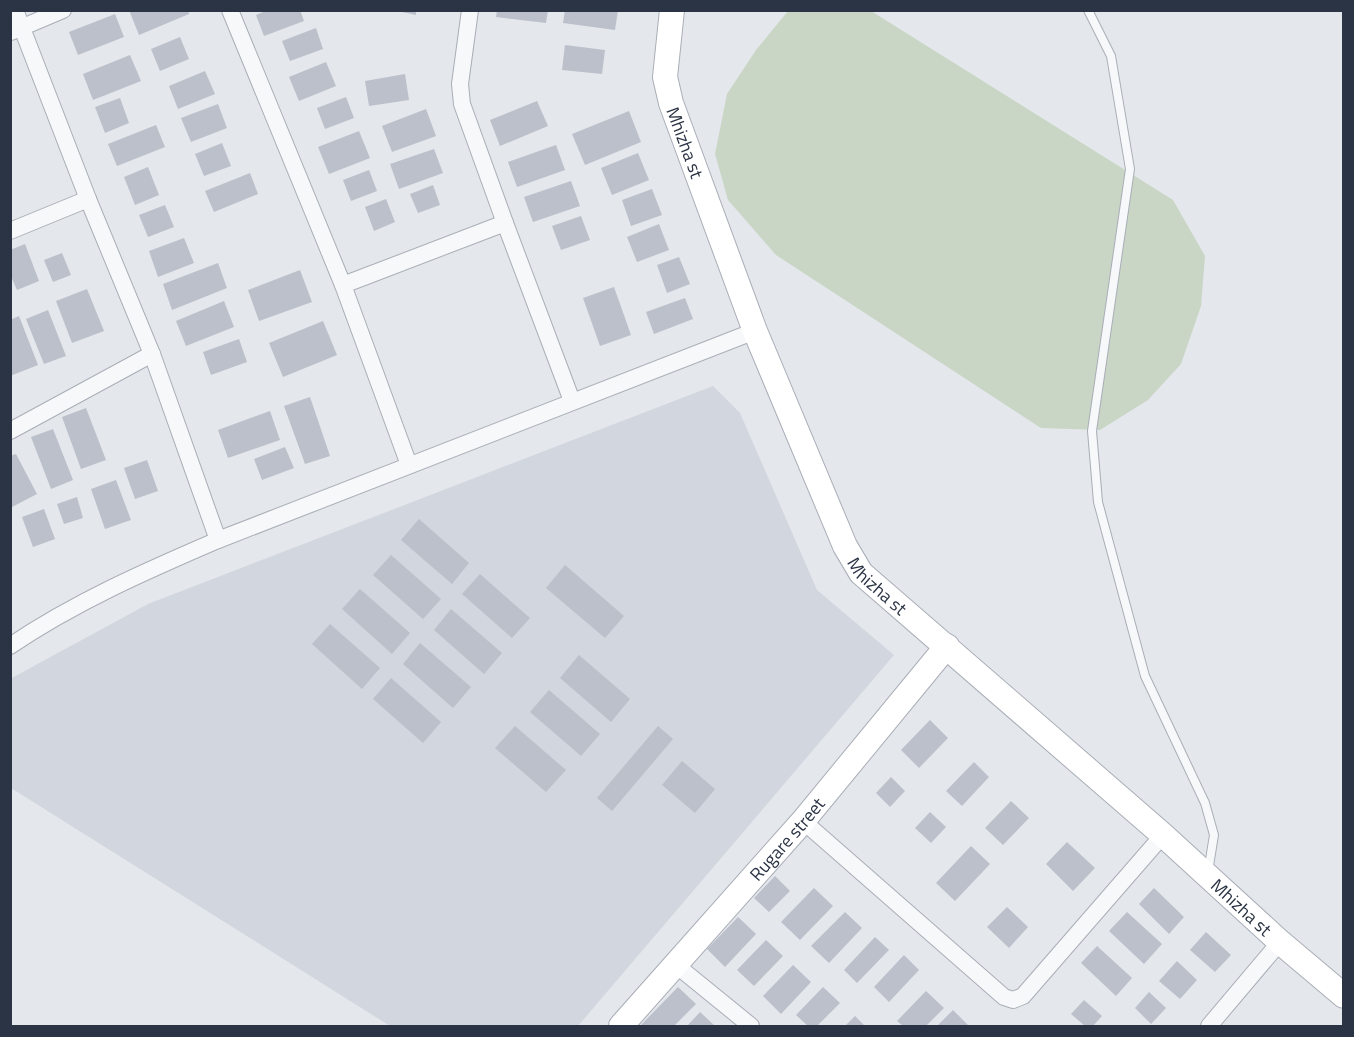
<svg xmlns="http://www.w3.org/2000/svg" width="1354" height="1037" viewBox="0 0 1354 1037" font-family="'Titillium Web',sans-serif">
  <rect width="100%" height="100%" fill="#e4e7ec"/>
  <polygon fill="#d2d6de" points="713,386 740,413 817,590 894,655 578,1026 390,1026 11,788 10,679 148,604"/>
  <polygon fill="#c9d6c5" points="788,11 871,11 1173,200 1205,256 1201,306 1181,364 1148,400 1100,430 1041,428 776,255 728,200 715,154 727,94 756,50"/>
  <g fill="#bbc0ca">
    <polygon points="129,10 188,10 189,14 139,35"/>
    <polygon points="268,10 300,10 304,21 264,36 256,15"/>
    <polygon points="392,10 416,10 416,15"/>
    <polygon points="497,10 548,10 546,23 496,17"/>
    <polygon points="565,10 618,10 615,30 563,23"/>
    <polygon points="115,14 124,37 78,55 69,32"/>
    <polygon points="316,28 323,49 290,61 282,41"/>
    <polygon points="180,37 189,59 160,71 151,49"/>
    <polygon points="565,45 605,50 602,74 562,70"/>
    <polygon points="130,55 141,81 93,100 83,74"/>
    <polygon points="326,62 336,86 299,101 289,77"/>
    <polygon points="205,71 215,94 178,109 169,86"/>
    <polygon points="405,74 409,100 369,106 365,81"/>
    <polygon points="346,97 354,118 325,129 317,108"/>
    <polygon points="120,98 129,123 105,133 95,107"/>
    <polygon points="537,101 548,126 500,146 490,120"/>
    <polygon points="218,104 227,128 191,142 181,118"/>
    <polygon points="426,109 436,136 392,152 382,126"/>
    <polygon points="629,111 641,142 585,165 572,134"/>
    <polygon points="156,125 165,147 117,166 108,144"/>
    <polygon points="359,131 370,158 329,174 318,147"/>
    <polygon points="222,143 231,166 204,176 195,154"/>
    <polygon points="556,145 565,170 517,187 508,162"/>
    <polygon points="434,149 443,173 399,189 390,164"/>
    <polygon points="638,153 649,180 612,195 601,168"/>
    <polygon points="148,167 159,195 135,205 124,177"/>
    <polygon points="369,170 377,191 351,201 343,180"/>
    <polygon points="250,173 258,194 214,212 205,191"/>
    <polygon points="571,181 580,206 533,222 524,197"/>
    <polygon points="433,185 440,205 418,213 410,194"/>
    <polygon points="652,189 662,215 631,226 622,200"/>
    <polygon points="386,199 395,222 374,231 365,207"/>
    <polygon points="165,205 174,227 148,237 139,215"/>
    <polygon points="581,216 590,240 561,250 552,226"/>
    <polygon points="659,224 669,250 637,262 627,237"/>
    <polygon points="184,238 194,263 158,277 149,251"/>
    <polygon points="25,244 39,281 17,290 10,274 10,250"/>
    <polygon points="62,253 71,275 53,282 44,260"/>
    <polygon points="679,257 690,284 667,293 657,265"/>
    <polygon points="218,263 227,288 172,310 163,284"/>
    <polygon points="300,270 312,302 259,321 248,290"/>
    <polygon points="614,287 631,335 600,346 583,298"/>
    <polygon points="87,289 104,331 72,343 56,301"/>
    <polygon points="685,298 693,319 654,334 646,312"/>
    <polygon points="224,301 234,327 186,346 176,321"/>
    <polygon points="48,310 66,356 44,364 26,319"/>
    <polygon points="19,316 38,365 10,376 10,320"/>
    <polygon points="323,321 337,355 283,377 269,343"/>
    <polygon points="239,339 247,362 211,375 203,352"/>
    <polygon points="310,397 330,456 305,464 284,406"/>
    <polygon points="86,408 106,460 81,469 62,417"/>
    <polygon points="270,411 280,440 228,458 218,430"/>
    <polygon points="53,429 73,480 51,489 31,437"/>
    <polygon points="285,447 294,468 262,480 254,459"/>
    <polygon points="16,454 37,494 12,507 10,456"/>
    <polygon points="147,460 158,491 135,499 124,468"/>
    <polygon points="116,480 131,520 105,529 91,489"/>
    <polygon points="77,497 83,518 64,524 57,504"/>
    <polygon points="44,509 55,539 33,547 22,517"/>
    <polygon points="419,519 469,563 452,584 401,540"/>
    <polygon points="391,555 441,599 423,619 373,575"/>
    <polygon points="565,565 624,616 605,638 546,588"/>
    <polygon points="480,574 530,618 512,638 462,594"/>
    <polygon points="360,589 410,633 392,654 342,609"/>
    <polygon points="451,609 502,653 484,674 434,630"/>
    <polygon points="330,624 380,668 362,689 312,644"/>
    <polygon points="420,643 471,687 453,708 403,664"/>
    <polygon points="579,655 630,699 611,722 560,678"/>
    <polygon points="391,678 441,722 423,743 373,699"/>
    <polygon points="549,690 600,734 581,756 530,712"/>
    <polygon points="930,720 948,738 919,768 901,750"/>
    <polygon points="515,726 566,770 546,792 495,748"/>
    <polygon points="658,726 673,739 612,811 597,798"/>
    <polygon points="682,761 715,789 695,813 662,785"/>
    <polygon points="974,762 989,777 962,806 946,791"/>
    <polygon points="891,777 905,791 890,807 876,793"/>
    <polygon points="1011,801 1029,818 1003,845 985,828"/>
    <polygon points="930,812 946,827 931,843 915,828"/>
    <polygon points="1067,842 1095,868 1073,891 1046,864"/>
    <polygon points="971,846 990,864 955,901 936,883"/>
    <polygon points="775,876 790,891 769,912 754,898"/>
    <polygon points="814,888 833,906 800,940 781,922"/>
    <polygon points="1154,888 1184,917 1169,934 1139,904"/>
    <polygon points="1007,907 1028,927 1009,948 987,927"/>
    <polygon points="845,912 862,928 829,963 811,946"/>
    <polygon points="1127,912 1162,944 1144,964 1109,931"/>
    <polygon points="738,917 756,934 725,967 707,949"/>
    <polygon points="1206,932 1231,955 1215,972 1190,950"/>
    <polygon points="875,937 889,950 857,983 844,970"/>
    <polygon points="766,940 783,956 754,986 737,970"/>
    <polygon points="1097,946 1132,978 1116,996 1081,963"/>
    <polygon points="904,955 919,970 889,1002 874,987"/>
    <polygon points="1177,961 1197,980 1180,999 1159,981"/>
    <polygon points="793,965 811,982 781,1014 763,996"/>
    <polygon points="678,987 696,1004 674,1026 640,1026"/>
    <polygon points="823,987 840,1003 817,1026 808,1026 796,1015"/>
    <polygon points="926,991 944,1008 926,1026 903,1026 897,1021"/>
    <polygon points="1149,992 1166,1008 1151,1024 1135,1008"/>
    <polygon points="1084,1000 1102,1016 1093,1026 1085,1026 1071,1014"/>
    <polygon points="953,1010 969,1026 937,1026"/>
    <polygon points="700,1012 715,1026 687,1026"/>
    <polygon points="855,1016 865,1026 845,1026"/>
  </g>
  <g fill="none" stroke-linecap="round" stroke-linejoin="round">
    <defs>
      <polyline id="lane" points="1088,10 1111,56 1130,169 1092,431 1098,502 1145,676 1205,803 1214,835 1208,872"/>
      <g id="street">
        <polyline points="15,10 88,199 152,354 218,540"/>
        <polyline points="230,10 343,285 505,223 462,104 460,84 470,10"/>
        <polyline points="11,32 63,10"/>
        <polyline points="505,223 572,401"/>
        <polyline points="10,231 88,199"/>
        <polyline points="343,285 409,465"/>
        <polyline points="10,431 152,354"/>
        <path d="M10,646C75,602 146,571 218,540L755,331"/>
        <polyline points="803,821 1004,997 1013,1000 1023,996 1163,835"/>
        <polyline points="676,965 751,1026"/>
        <polyline points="1209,1026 1280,942"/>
      </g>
      <g id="secondary">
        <path id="s1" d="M672,10L665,77L671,103L755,331L845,546L861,573L1163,835L1280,942L1344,996"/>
        <path id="s2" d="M621,1026L803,821L947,646"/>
      </g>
    </defs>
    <use href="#lane" stroke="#a9aeb7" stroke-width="10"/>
    <use href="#street" stroke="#a9aeb7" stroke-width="18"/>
    <use href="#secondary" stroke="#a9aeb7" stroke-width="26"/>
    <use href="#lane" stroke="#f7f8fa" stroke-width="8"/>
    <use href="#street" stroke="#f7f8fa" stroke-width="16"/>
    <use href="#secondary" stroke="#fff" stroke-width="24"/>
  </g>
  <g text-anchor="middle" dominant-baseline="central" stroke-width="6" stroke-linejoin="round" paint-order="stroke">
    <g font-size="18" fill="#2b3445" stroke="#f4f6f9">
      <text stroke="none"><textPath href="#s1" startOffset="136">Mhizha st</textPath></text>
      <text stroke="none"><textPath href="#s1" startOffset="622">Mhizha st</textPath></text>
      <text stroke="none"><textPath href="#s2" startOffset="250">Rugare street</textPath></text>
      <text stroke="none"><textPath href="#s1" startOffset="1108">Mhizha st</textPath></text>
    </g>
  </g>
  <rect width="1354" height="1037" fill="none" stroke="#2b3445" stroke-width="24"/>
</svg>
